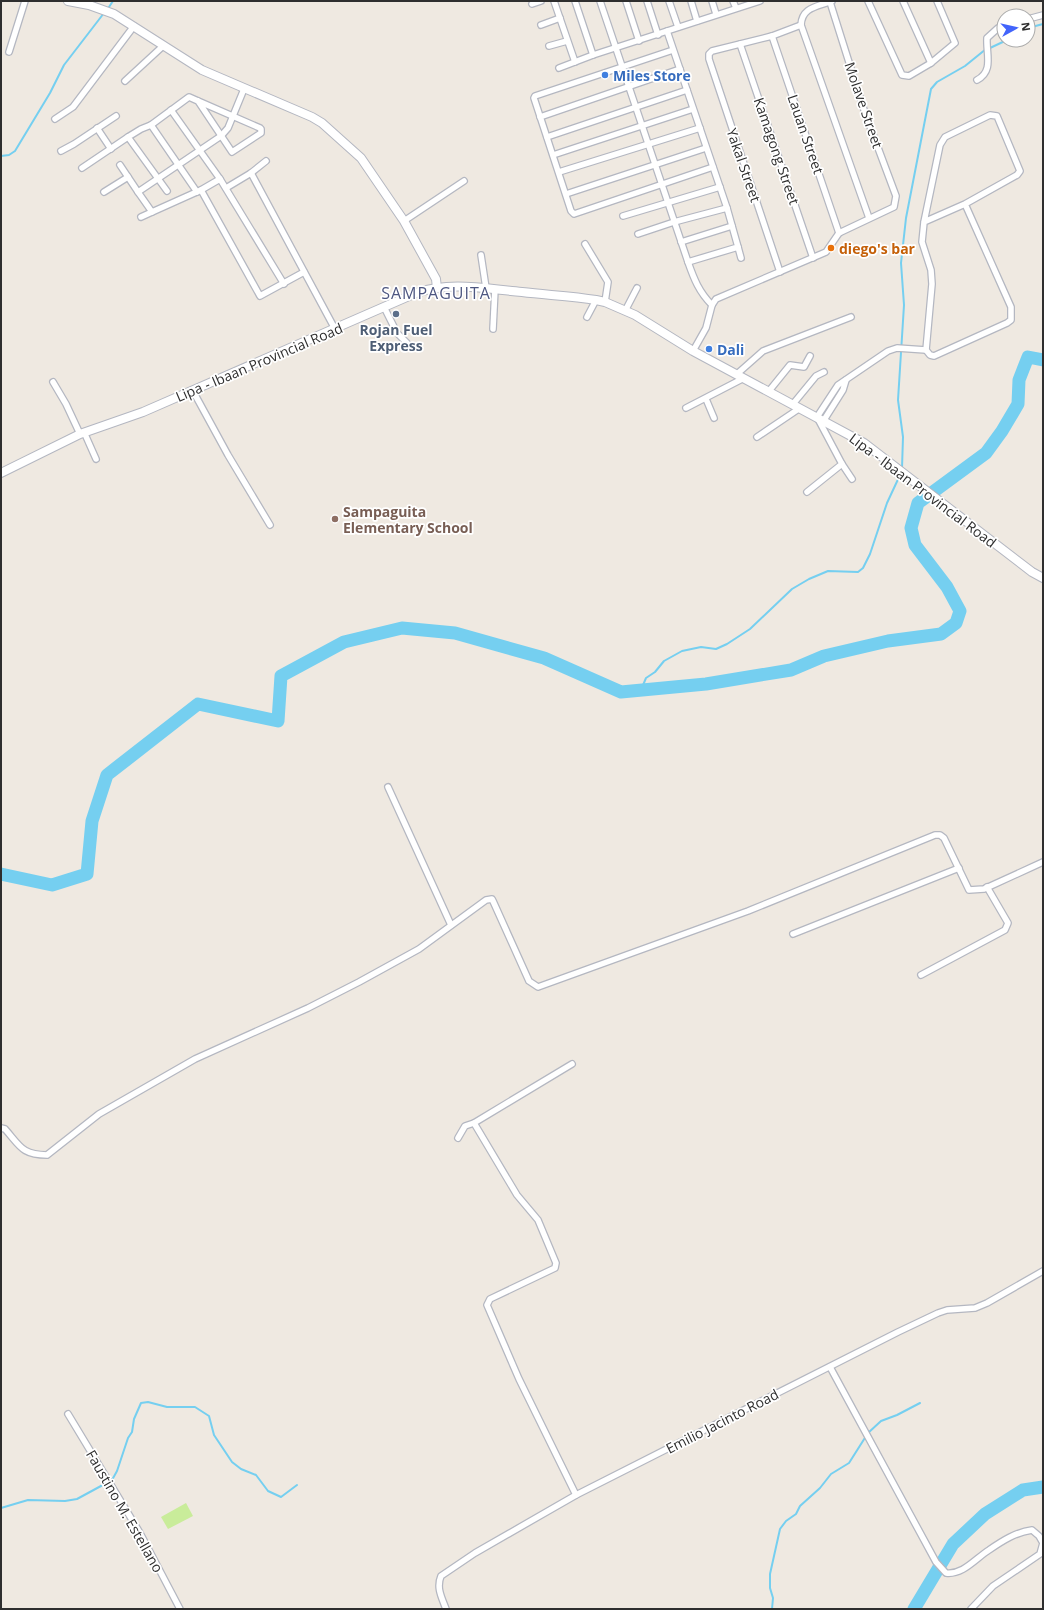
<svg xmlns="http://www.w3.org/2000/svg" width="1044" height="1610" viewBox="0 0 1044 1610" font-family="'Open Sans',sans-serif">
  <rect width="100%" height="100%" fill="#efe9e1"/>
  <polygon fill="#c9ec9a" points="186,1503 193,1516 168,1529 161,1517"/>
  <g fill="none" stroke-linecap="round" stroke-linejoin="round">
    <g stroke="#75cff0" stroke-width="2">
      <polyline points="107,10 113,1"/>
      <polyline points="1028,28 1043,24"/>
      <polyline points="990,48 1007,40"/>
      <polyline points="1,156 9,155 15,151 50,93 64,65 104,13"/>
      <polyline points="902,468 903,437 898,400 904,305 901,263 906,218 931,89 937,82 965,66 986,49"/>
      <polyline points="641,690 646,678 655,672 664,661 682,651 701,647 716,649 727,644 750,629 792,589 809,579 828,571 858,572 863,568 870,554 887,503 900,475"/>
      <polyline points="1,1508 28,1500 65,1501 77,1499 112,1480 117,1471 128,1438 132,1432 134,1419 141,1403 148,1402 167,1407 195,1407 209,1416 214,1435 232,1462 241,1469 256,1475 268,1491 281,1497 297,1485"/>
      <polyline points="772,1609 773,1598 770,1588 770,1574 780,1529 786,1521 796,1514 800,1506 820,1488 831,1474 849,1463 868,1433 881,1421 897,1415 920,1403"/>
    </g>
    <g stroke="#75cff0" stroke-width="13">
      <polyline points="1,874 52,885 87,874 92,821 107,775 198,704 278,721 281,676 344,642 402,628 455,633 544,658 621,692 706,684 791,670 824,656 888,641 941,634 956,623 960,611 947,587 915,545 911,528 918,503 986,453 1002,431 1018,404 1019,380 1028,357 1043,360"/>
      <polyline points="914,1609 953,1544 985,1514 1023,1490 1043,1487"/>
    </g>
    <defs>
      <g id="street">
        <polyline points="554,1 575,62"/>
        <polyline points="575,1 593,55"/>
        <path d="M600,1L688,262C694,279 699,292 712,305"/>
        <polyline points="626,1 639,41"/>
        <polyline points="647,1 658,35"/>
        <polyline points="669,1 678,27"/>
        <polyline points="691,1 697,21"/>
        <polyline points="712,1 716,14"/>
        <polyline points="733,1 736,8"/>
        <path d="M832,1C817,7 802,7 801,25L869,218"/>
        <polyline points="868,1 902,75 909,76 931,63 955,43 937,1"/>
        <polyline points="903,1 931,63"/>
        <polyline points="532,4 541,1"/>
        <polyline points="1028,19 1043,15"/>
        <polyline points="541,25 560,18"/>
        <polyline points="667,31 727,208 738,247 688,262"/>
        <polyline points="772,36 839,233"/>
        <polyline points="740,44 813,258"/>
        <polyline points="549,46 567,41"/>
        <polyline points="673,50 535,96 534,98 571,211 574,214 713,167"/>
        <polyline points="9,52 25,1"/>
        <polyline points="559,68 593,55 760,1"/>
        <path d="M977,80C994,71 986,54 987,38L998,28L1004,26"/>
        <polyline points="125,81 163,46"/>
        <polyline points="244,89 228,128 221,136 138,192 152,212 201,190 220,179 284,284"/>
        <polyline points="171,110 220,179"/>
        <polyline points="540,117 680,69"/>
        <polyline points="55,119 73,107 134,26"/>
        <polyline points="151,125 189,97 198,101 260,128 261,129 261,133 232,152 198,101"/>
        <polyline points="97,128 111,149"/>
        <polyline points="547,137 687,90"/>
        <polyline points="61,151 74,144 116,116"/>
        <polyline points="553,155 693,109"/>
        <polyline points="120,165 138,192"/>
        <polyline points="82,168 128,137"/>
        <polyline points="559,172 700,128"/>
        <polyline points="251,173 335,329"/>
        <polyline points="226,188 251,173 266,161"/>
        <polyline points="201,190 260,296 304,272"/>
        <polyline points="167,191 128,137 141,129 151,125 197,192"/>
        <polyline points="104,192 128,177"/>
        <polyline points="566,194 706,148"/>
        <polyline points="623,216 720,187"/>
        <polyline points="141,217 152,212"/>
        <polyline points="404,221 464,181"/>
        <polyline points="924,222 965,204 1017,175 1020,171 997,116 990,115 945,137 940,145 924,222 922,242 931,270 932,284 926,350 930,355 934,356 1007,323 1011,320 1011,307 965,204"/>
        <polyline points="638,234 674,222 727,208"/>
        <polyline points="681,242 732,226"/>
        <polyline points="585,244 608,282 605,302"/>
        <polyline points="738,247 741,258"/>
        <polyline points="481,255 486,288"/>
        <polyline points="780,272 709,59 709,54 712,51 772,36 801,25"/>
        <polyline points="384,307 397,333 407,343"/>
        <polyline points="625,311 637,288"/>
        <polyline points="587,317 596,300"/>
        <polyline points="493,329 495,289"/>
        <polyline points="693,351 706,328 712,305 716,299 826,252 839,233 894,207 896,196 865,113 830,2"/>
        <polyline points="737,374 763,351 851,317"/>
        <polyline points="53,382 66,404 80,434"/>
        <polyline points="193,391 228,455 270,525"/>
        <polyline points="769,391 790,365 804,367 810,356"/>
        <polyline points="706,399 714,418"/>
        <polyline points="793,404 816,376 824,372"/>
        <polyline points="686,408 744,378"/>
        <polyline points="824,420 843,390 846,380"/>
        <polyline points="84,432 96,459"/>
        <polyline points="757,437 800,408"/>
        <polyline points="842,464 852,479"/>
        <polyline points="807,492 842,464 817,417 838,385 888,351 897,348 926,350"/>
        <polyline points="388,787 451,925"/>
        <polyline points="793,934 959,868"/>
        <polyline points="921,975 1005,930 1008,923 987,887"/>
        <polyline points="572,1064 474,1123 517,1195 538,1220 556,1263 555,1268 490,1299 487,1305 519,1379 576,1495"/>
        <path d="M1,1128L5,1129C20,1146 22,1155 47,1155L99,1114L195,1059L308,1008L359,982L419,949L486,900L492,899L493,901L529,981L538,987L748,911L935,835H940L944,838L969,890L984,889L1043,862"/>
        <polyline points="458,1138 465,1126 474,1123"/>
        <path d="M830,1367L936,1562L946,1573C963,1575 975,1559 989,1550C1002,1541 1016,1532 1032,1530L1039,1536L1043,1543L1040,1554L993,1586L971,1609"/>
        <polyline points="68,1414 140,1533 180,1609"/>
        <path d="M446,1609C442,1598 436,1588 441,1576L475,1553L576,1495L898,1332L938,1313L947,1310L975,1308L987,1303L1043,1271"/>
      </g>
      <g id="secondary">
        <polyline points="68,1 89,5 114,14 202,70 312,117 322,123 361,158 404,221 436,279 437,288"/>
        <path d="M1,473L80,434L143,412L416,293C451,281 486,289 522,292C547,295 572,296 596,300L605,302L635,315L693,351L864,443L1032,572L1043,578"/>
      </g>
    </defs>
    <use href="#street" stroke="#b4b7c1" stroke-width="8"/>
    <use href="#secondary" stroke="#b4b7c1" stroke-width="10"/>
    <use href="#street" stroke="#fff" stroke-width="5.5"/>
    <use href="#secondary" stroke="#fff" stroke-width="8"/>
  </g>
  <g fill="#3f7fe0" stroke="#fff" stroke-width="1.5">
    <circle cx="605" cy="75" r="4"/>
    <circle cx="709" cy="349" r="4"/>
  </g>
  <circle fill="#e8710a" stroke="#fff" stroke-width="1.5" cx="831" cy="248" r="4"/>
  <circle fill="#5c6f8a" stroke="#fff" stroke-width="1.5" cx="396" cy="314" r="4"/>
  <circle fill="#8d6e63" stroke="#fff" stroke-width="1.5" cx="335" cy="519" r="4"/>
  <g text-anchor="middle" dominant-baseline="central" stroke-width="3.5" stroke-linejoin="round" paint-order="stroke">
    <g font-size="14" font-weight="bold" fill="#366cbe" stroke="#fff" text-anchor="start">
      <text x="613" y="75">Miles Store</text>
      <text x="717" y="349">Dali</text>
    </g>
    <g font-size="14" fill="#2e2e2e" stroke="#fff">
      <text transform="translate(864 105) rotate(71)">Molave Street</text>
      <text transform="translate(806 134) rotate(71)">Lauan Street</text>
      <text transform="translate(777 151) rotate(71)">Kamagong Street</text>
      <text transform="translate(744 165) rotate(71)">Yakal Street</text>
      <text transform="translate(259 362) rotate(-23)">Lipa - Ibaan Provincial Road</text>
      <text transform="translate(923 490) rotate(37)">Lipa - Ibaan Provincial Road</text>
      <text transform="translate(722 1421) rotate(-27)">Emilio Jacinto Road</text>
      <text transform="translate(125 1511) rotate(60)">Faustino M. Estellano</text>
    </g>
    <g font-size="14" font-weight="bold" fill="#c56008" stroke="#fff" text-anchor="start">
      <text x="839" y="248">diego's bar</text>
    </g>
    <g font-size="14" font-weight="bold" fill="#4e5e75" stroke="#fff">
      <text x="396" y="329">Rojan Fuel<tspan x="396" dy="16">Express</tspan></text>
    </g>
    <g font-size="14" font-weight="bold" fill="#785e54" stroke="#fff" text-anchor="start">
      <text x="343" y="511">Sampaguita<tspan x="343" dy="16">Elementary School</tspan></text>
    </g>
    <g font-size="16" letter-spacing="1" fill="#4d5680" stroke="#fff">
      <text x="436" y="293">SAMPAGUITA</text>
    </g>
  </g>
  <rect width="1044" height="1610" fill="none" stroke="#2e2e2e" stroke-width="4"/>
  <g transform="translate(1016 28) rotate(82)"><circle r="19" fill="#ffffff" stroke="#ababab"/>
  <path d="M0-3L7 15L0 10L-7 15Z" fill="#4264fb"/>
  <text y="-6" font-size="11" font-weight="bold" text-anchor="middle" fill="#2e2e2e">N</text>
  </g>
</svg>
